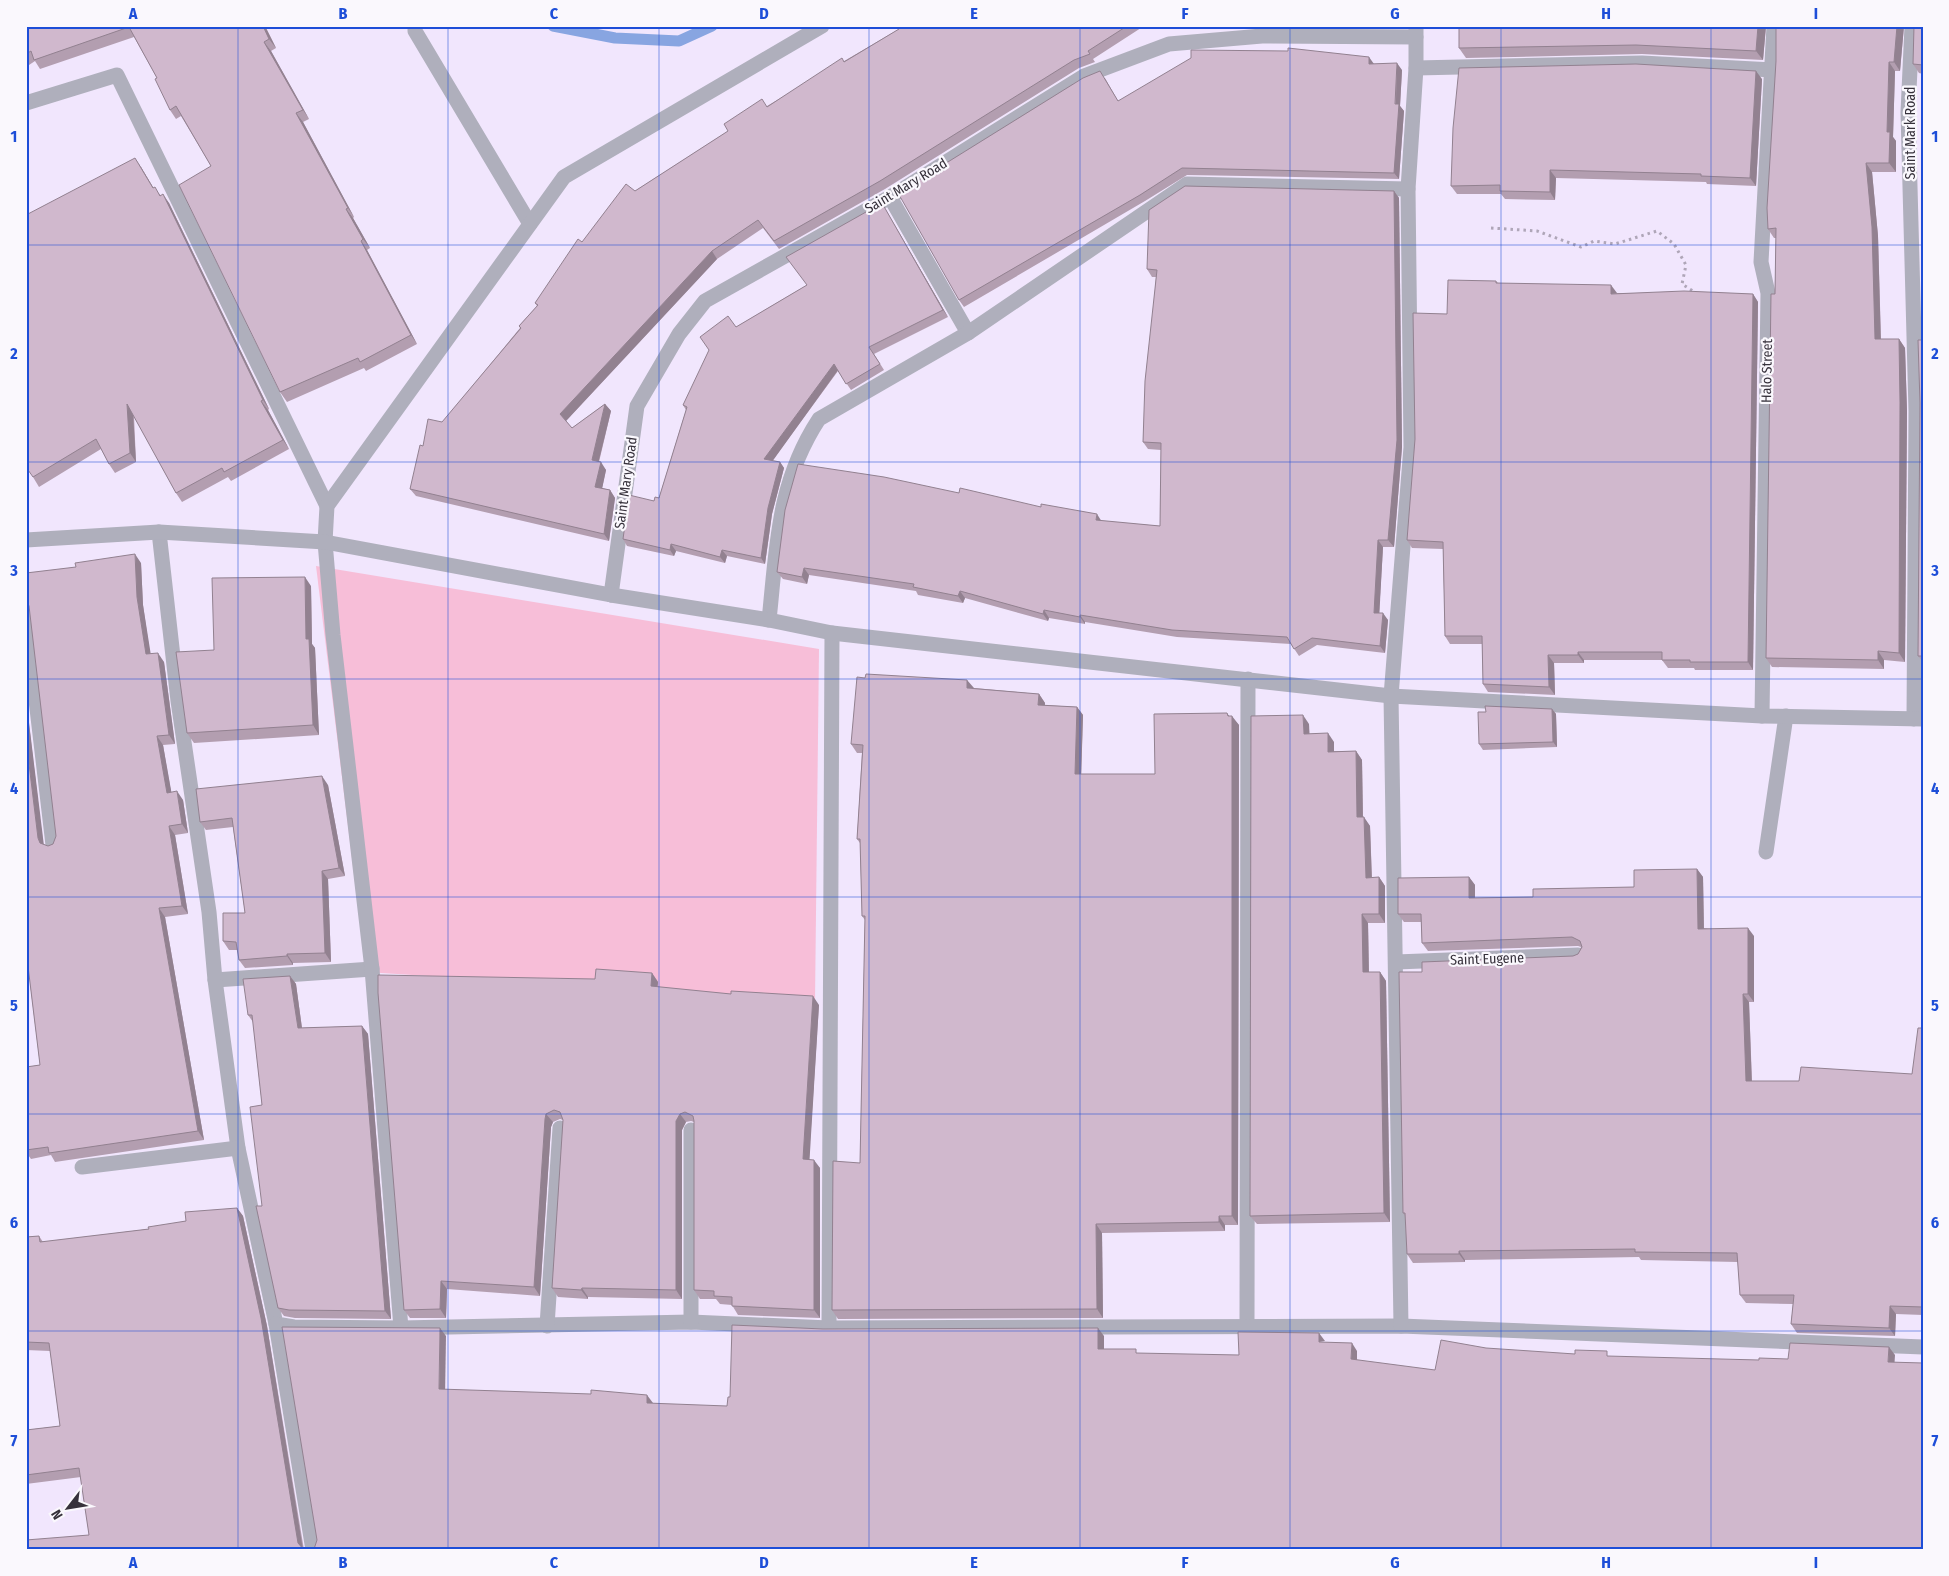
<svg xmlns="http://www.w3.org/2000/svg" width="1949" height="1576" viewBox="0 0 1949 1576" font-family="'Fira Sans Condensed',sans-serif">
  <rect width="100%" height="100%" fill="#f1e6fd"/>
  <polygon fill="#f7bed8" points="316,566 819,649 815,1001 366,972"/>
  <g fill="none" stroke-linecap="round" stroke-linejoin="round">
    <polyline stroke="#88a5e1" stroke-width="11" points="553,26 615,38 679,41 712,26"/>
    <polyline stroke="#afa6b8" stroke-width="3" stroke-dasharray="2.5 4" stroke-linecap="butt" points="1491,228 1537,231 1581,247 1594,241 1615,244 1657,231 1674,244 1686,265 1682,284 1696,293"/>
    <g stroke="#afafbc" stroke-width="15">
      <polyline points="415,26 415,31 530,224"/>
      <polyline points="1416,68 1642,63 1773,70"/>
      <polyline points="1396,962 1578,955"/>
      <polyline points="215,980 372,969"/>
      <polyline points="1247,1325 1248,679"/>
    </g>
    <g stroke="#afafbc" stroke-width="15">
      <polyline points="1912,26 1908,112 1916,411 1914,719"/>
      <polyline points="26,103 117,75 327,506"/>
      <polyline points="890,197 968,333"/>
      <polyline points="159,532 178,701 209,912 215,980 238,1148 276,1324 294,1327 401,1328 691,1322 829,1328 1401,1326 1923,1347"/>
      <polyline points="611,595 637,406 679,334 705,301 890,197 1084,76 1169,44 1262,36 1416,37"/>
      <polyline points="26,615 53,845"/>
      <path d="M769,620C777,546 777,483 819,419L968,333L1187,184L1408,189"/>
      <polyline points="1762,716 1768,293 1761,262 1774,26"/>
      <polyline points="1766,852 1786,716"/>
      <polyline points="82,1167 238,1148"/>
      <polyline points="691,1322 691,1130"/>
      <polyline points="276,1324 313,1550"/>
      <polyline points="547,1326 560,1128"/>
      <polyline points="1401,1326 1391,696 1411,447 1408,189 1416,68 1416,26"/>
      <polyline points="401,1328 372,969 333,635 325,542 327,506 564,177 822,26"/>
      <polyline points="829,1328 832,633"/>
    </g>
    <polyline stroke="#afafbc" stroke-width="15" points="26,540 159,532 325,542 611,595 769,620 832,633 1391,696 1762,716 1923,719"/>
  </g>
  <g fill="#b39eb0">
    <polygon points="26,26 265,26 276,48 271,51 309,119 303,122 354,217 353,218 370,248 367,250 417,344 366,371 364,368 287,402 280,392 211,166 181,116 176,119 170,110 157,78 134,37 40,69 35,61 26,67"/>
    <polygon points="898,26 1144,26 1093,59 1095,62 1079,68 885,189 779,249 763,228 717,259 566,421 572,428 605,404 611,411 599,462 606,470 602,488 610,490 615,498 609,541 416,496 410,489 423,446 520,328 519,326 537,306 535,303 582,242 635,191 767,106 899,29"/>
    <polygon points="1766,26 1763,60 1642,54 1466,58 1459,48"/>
    <polygon points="1776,26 1904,26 1900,71 1895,71 1893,137 1896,141 1896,172 1872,172 1878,236 1881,339 1899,339 1905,348 1907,411 1905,662 1884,660 1884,669 1772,667 1766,658 1776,238 1774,238 1768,229 1776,61"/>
    <polygon points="1923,26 1923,74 1919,73 1913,64"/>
    <polygon points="1374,64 1402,70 1400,106 1404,111 1399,179 1187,175 1145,201 964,307 959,300 1105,78 1118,101"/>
    <polygon points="1762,79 1756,186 1707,184 1706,182 1556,178 1555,200 1505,199 1501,194 1457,194 1451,186"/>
    <polygon points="141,167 153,188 169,203 269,409 268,410 289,449 231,481 228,477 182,502 176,493 134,416 136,462 115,473 109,464 101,449 39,487 33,477"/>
    <polygon points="1394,191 1399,198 1402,447 1394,547 1383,547 1379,613 1388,620 1385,653 1317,645 1299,656 1291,644 1177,637 1085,622 1085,624 1049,618 1048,621 965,598 963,603 918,595 916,591 809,575 807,584 783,579 777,572 959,493 1102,521 1160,526 1161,450 1148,449 1143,442 1156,277 1152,277 1147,269"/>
    <polygon points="886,210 948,317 874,354 884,370 851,390 838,371 772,461 780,462 784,468 772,514 765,564 727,556 725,563 676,551 674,556 627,546 623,539 654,501 659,498 686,410 683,405 736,327 807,285"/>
    <polygon points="1496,281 1498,283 1617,293 1753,294 1758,302 1753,670 1695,670 1694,668 1668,668 1662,660 1584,660 1584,663 1554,663 1555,695 1488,692 1483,684 1482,644 1450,644 1445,636 1443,549 1412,548 1407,540 1447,314"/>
    <polygon points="1923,340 1923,662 1918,656 1920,403"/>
    <polygon points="141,563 143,605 150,654 164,662 175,744 163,745 171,792 183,800 188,833 175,835 188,914 165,917 204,1140 55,1162 51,1155 31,1159 26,1152 26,1067 40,1065 28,967 26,967 26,698 43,844 48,846 53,844 56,836 30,608 26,606 26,573"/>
    <polygon points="311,586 312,644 315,648 319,735 194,743 187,733 214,650"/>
    <polygon points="974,688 1039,694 1045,703 1045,705 1077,707 1083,715 1081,774 1155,774 1230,716 1239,725 1238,1225 1225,1225 1225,1231 1102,1233 1103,1318 838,1319 832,1310 860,1163 865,920 862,916 860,843 857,839 862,753 857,753 851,744"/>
    <polygon points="1552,709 1556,714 1557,747 1483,750 1479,744"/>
    <polygon points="1309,724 1309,734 1334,742 1334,751 1356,751 1362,760 1363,817 1370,826 1372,878 1379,877 1385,886 1385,923 1368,923 1369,972 1380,972 1386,981 1390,1222 1257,1224 1250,1216"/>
    <polygon points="328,785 345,876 328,879 331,962 293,963 293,965 245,968 239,960 238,950 229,950 223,941 245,913 233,827 206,830 200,822"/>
    <polygon points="1697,869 1703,877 1704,928 1754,936 1754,1002 1749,1002 1752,1081 1799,1081 1912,1074 1923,1028 1923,1315 1896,1314 1895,1336 1797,1333 1791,1324 1793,1304 1746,1303 1740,1295 1738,1262 1641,1260 1639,1257 1465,1260 1465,1262 1413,1263 1407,1254 1406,1217 1403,1213 1422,972 1573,956 1578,954 1581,947 1578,946 1428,951 1422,943 1421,922 1404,922 1398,914 1469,877 1475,885 1475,898 1533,897 1634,887"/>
    <polygon points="652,973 658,982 657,987 819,1005 809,1159 820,1168 820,1318 738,1315 732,1305 720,1304 716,1299 700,1299 694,1290 694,1122 691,1121 686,1122 682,1130 682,1299 588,1297 588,1299 558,1297 552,1288 563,1120 560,1119 553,1122 551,1127 540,1296 447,1289 446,1318 410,1318 404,1310 595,979"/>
    <polygon points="290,976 296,984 302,1028 362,1026 368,1034 391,1319 295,1318 284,1316 278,1308 262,1206 262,1105 253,1022 248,1015"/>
    <polygon points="237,1208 243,1216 267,1326 304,1550 89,1535 81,1477 26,1484 26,1430 60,1426 50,1351 26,1350 26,1237 39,1236 43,1242 149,1229 186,1221"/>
  </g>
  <g fill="#928190">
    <polygon points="263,26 265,26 276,48 269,39"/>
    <polygon points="1758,26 1766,26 1763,60 1756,51"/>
    <polygon points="1897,26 1904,26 1900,71 1894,62"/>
    <polygon points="264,42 271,51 309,119 303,110"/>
    <polygon points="1369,57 1374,64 1369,64"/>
    <polygon points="1889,62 1895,71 1893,137 1896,141 1896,172 1889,163 1887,132"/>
    <polygon points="1397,63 1402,70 1400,106 1404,111 1399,179 1394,173"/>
    <polygon points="1756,71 1762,79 1756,186 1750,178"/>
    <polygon points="296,113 303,122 354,217 348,208"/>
    <polygon points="135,158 141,167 159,197 153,188"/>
    <polygon points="1866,163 1872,172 1878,236 1881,348 1875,339"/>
    <polygon points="1550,170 1556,178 1555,200 1550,192"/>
    <polygon points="1394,191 1399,198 1402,447 1394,547 1388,540"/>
    <polygon points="163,194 169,203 269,409 263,400"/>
    <polygon points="882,203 886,210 948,317 943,310"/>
    <polygon points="346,209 353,218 370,248 363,239"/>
    <polygon points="361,241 367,250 417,344 411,335"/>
    <polygon points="712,251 717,259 565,422 560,414"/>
    <polygon points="1611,285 1617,293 1611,294"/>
    <polygon points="1753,294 1758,302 1753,670 1748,662"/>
    <polygon points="1899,339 1905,348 1907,411 1905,662 1899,653"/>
    <polygon points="834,364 838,370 769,466 764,459"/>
    <polygon points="261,401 268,410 289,449 283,440"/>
    <polygon points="127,404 133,414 136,462 130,453"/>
    <polygon points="605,404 611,411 597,468 592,460"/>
    <polygon points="601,462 606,470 601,494 595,487"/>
    <polygon points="780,462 784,468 772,514 765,564 761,558 768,508"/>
    <polygon points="610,490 615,498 609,541 604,534"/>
    <polygon points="1097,514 1102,522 1096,520"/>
    <polygon points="1378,540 1383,547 1379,620 1374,613"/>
    <polygon points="671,544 676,551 674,556 670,550"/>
    <polygon points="722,550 727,556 725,563 720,557"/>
    <polygon points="135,554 141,563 143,605 152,662 146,654 137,597"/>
    <polygon points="804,568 809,575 807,584 802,577"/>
    <polygon points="305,577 311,586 312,644 315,648 319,735 313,725 306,639"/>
    <polygon points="960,591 965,598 963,603 958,596"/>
    <polygon points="1044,610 1049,618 1048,621 1043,614"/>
    <polygon points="1383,613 1388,620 1385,653 1380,646"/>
    <polygon points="1080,615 1085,622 1085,624 1080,617"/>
    <polygon points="1878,651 1884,660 1884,669 1878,660"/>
    <polygon points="1578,652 1584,660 1584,663 1578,655"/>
    <polygon points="158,653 164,662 175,744 169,735"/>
    <polygon points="1548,655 1554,663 1555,695 1549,687"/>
    <polygon points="967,680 974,688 967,688"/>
    <polygon points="1039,694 1045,703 1044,713 1038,705"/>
    <polygon points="26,698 44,846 40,843 38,838 26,739"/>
    <polygon points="1077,707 1083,715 1081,783 1075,774"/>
    <polygon points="1552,709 1556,714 1557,747 1553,742"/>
    <polygon points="1227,713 1232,720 1232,716 1239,725 1238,1225 1232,1216"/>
    <polygon points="1303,715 1309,724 1310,743 1304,734"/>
    <polygon points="1328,733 1334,742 1334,760 1328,752"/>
    <polygon points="157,736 163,745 173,801 167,793"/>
    <polygon points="1356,751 1362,760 1363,825 1357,817"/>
    <polygon points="322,776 328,785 345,876 339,868"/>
    <polygon points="177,791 183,800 188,833 182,824"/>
    <polygon points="1364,817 1370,826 1372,886 1366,878"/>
    <polygon points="169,826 175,835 188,914 182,906"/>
    <polygon points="1697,869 1703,877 1704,937 1698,929"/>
    <polygon points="322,871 328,879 331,962 325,953"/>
    <polygon points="1379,877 1385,886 1385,923 1379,914"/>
    <polygon points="1469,877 1475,885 1475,906 1469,898"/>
    <polygon points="159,908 165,917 204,1140 198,1131"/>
    <polygon points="1362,914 1368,923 1369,981 1363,972"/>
    <polygon points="1748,928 1754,936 1754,1002 1748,994"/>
    <polygon points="287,954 293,963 293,965 287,956"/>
    <polygon points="1380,972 1386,981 1390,1222 1384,1213"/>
    <polygon points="652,973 658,982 657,995 651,986"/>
    <polygon points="290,976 296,984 303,1036 298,1028"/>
    <polygon points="1743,994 1749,1002 1752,1089 1746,1081"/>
    <polygon points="813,996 819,1005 809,1168 803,1159"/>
    <polygon points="362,1026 368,1034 391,1319 385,1311"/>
    <polygon points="546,1114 553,1122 551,1127 540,1296 534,1287 545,1119"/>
    <polygon points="680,1114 686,1122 682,1130 682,1299 676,1290 676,1121"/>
    <polygon points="814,1160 820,1168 820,1318 814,1310"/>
    <polygon points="237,1208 243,1216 267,1326 303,1550 298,1543"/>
    <polygon points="1219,1216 1225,1225 1225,1231 1219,1222"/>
    <polygon points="1096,1224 1102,1233 1103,1318 1097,1309"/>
    <polygon points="1459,1251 1465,1260 1465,1262 1459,1254"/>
    <polygon points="441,1281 447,1289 446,1318 440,1309"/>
    <polygon points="582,1288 588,1297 588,1299 581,1290"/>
    <polygon points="1890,1306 1896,1314 1895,1336 1889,1328"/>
    <polygon points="440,1328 446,1336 445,1397 439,1389"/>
    <polygon points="1098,1328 1104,1336 1104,1357 1098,1349"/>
    <polygon points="1319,1333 1325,1341 1319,1342"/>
    <polygon points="1352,1343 1357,1351 1357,1368 1351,1359"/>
    <polygon points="1889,1347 1895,1355 1894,1370 1888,1362"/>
    <polygon points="647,1395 653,1403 647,1403"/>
  </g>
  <g fill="#d0b8cd" stroke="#928190">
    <polygon points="26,26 263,26 269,39 264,42 303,110 296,113 348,208 346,209 363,239 361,241 411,335 360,362 358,358 280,392 179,185 211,166 176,106 170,110 155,79 157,78 129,27 34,60 31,51 26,54"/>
    <polygon points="898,26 1127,26 1088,51 1090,54 1074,60 880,181 774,241 758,220 712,251 560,414 572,428 605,404 592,460 601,462 595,487 610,490 604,534 410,489 420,445 423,446 428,419 442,422 521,328 519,326 538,305 535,303 578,239 582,242 626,184 635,191 728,131 724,124 762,99 767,107 842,58 844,62 899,29 897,27"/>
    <polygon points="1459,26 1758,26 1756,51 1636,45 1459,48"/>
    <polygon points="1776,26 1897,26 1894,62 1889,62 1887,132 1890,132 1889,163 1866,163 1872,227 1875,339 1899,339 1900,402 1899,653 1878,651 1878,660 1766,658 1771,294 1775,294 1776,228 1768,229 1767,208 1776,61"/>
    <polygon points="1914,26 1923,26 1923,65 1913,64"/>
    <polygon points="1288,48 1369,57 1369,64 1397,63 1395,104 1399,104 1394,173 1182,168 1140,195 959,300 898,193 1083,78 1100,71 1118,101 1191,58 1191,50 1288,51"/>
    <polygon points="1636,64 1756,71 1750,178 1701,176 1701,174 1550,170 1550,192 1500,191 1500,185 1451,186 1453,128 1459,68"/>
    <polygon points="135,158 153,188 155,187 160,196 163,194 263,400 261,401 283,440 224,472 222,468 176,493 127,404 130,453 109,464 96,439 33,477 26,467 26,215"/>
    <polygon points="1185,186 1394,191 1397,440 1388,540 1378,540 1374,613 1383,613 1380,646 1312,638 1294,649 1287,637 1172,630 1080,615 1080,617 1044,610 1043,614 960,591 958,596 913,587 914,584 804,568 802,577 777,572 785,510 798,464 884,477 959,493 960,488 1041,507 1041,504 1097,514 1096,520 1160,526 1161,443 1143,442 1145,381 1157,270 1147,269 1149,210"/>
    <polygon points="882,203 943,310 869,347 880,364 846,384 834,364 764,459 780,462 768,508 761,558 722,550 720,557 671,544 670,550 623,539 629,495 654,501 655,497 659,498 687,407 683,405 709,350 700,337 728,316 736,327 807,285 786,257"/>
    <polygon points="1448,280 1496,281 1496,283 1611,285 1611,294 1684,291 1753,294 1748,662 1690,662 1690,660 1662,660 1662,652 1578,652 1578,655 1548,655 1549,687 1483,684 1482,636 1445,636 1443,542 1407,540 1415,439 1413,313 1447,314"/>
    <polygon points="1918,340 1923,340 1923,656 1918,656 1920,403"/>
    <polygon points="135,554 137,597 146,654 158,653 169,735 157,736 167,793 177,791 182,824 169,826 182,906 159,908 198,1131 49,1153 48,1147 26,1150 26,1067 40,1065 27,958 26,958 26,739 38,838 40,843 48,846 53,844 56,836 29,606 27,601 26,600 26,573 76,567 75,563"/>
    <polygon points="305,577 306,639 309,639 313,725 187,733 176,652 214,650 212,578"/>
    <polygon points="866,674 967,680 967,688 1039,694 1038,705 1077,707 1075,774 1155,774 1154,714 1227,713 1228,716 1232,716 1232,1216 1219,1216 1219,1222 1096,1224 1097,1309 832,1310 833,1161 860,1163 865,916 862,916 860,839 857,839 863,745 851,744 857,677 865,678"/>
    <polygon points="1485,706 1552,709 1553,742 1479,744 1478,712 1486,712"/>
    <polygon points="1303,715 1304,734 1328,733 1328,752 1356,751 1357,817 1364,817 1366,878 1379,877 1379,914 1362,914 1363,972 1380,972 1384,1213 1250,1216 1251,716"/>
    <polygon points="322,776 339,868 322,871 325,953 287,954 287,956 239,960 236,942 223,941 223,913 245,913 232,818 200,822 196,789"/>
    <polygon points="1697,869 1698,929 1748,928 1748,994 1743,994 1746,1081 1799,1081 1801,1067 1912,1074 1918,1028 1923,1028 1923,1307 1890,1306 1889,1328 1791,1324 1794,1295 1740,1295 1737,1253 1635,1252 1635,1249 1459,1251 1459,1254 1407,1254 1405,1213 1403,1213 1399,972 1422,972 1422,962 1573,956 1578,954 1582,947 1580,941 1572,937 1422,943 1421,914 1398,914 1398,878 1469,877 1469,898 1533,897 1533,889 1634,887 1634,870"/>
    <polygon points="596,969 652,973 651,986 731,994 731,991 813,996 803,1159 814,1160 814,1310 732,1306 732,1297 714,1296 714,1291 694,1290 694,1121 693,1116 685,1112 680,1114 676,1121 676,1290 582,1288 581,1290 552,1288 563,1120 560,1112 554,1110 546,1114 545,1119 534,1287 441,1281 440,1309 404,1310 378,993 378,975 595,979"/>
    <polygon points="290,976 298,1028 362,1026 385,1311 289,1310 278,1308 256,1206 262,1206 250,1107 262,1105 252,1015 248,1015 243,979"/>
    <polygon points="237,1208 261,1318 298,1543 304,1550 26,1550 26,1540 89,1535 79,1468 26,1475 26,1430 60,1426 49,1343 26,1342 26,1237 39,1236 40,1242 149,1229 148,1227 186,1221 185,1212"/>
    <polygon points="732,1325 823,1329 1098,1328 1098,1349 1136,1349 1136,1353 1239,1355 1238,1332 1319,1333 1319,1342 1352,1343 1351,1359 1435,1370 1441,1340 1486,1348 1575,1354 1575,1350 1607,1351 1607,1356 1759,1360 1759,1358 1788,1359 1790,1343 1889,1347 1888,1362 1923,1363 1923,1550 309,1550 314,1549 317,1540 282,1327 440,1328 439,1389 591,1394 591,1390 647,1395 647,1403 727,1406 728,1397 730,1397"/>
  </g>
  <path fill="none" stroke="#1d4ed8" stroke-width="1" stroke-opacity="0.55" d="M238,26V1550M448,26V1550M659,26V1550M869,26V1550M1080,26V1550M1290,26V1550M1501,26V1550M1711,26V1550M26,245H1923M26,462H1923M26,679H1923M26,897H1923M26,1114H1923M26,1331H1923"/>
  <g text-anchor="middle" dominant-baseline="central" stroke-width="4.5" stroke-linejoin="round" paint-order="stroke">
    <g font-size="14" fill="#36313b" stroke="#faf8fd">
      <text transform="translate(1910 133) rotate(-90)">Saint Mark Road</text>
      <text transform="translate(906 186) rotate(-31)">Saint Mary Road</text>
      <text transform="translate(1767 371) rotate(-89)">Halo Street</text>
      <text transform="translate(626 483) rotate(-82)">Saint Mary Road</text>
      <text transform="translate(1487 959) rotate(-2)">Saint Eugene</text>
    </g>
  </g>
  <rect width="1949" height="1576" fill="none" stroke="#faf8fd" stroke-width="55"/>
  <g transform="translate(68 1508) rotate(239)" stroke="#faf8fd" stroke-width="4" paint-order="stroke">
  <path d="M0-4L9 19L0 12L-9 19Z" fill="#36313b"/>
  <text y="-8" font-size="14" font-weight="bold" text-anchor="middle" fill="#36313b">N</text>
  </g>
  <rect x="28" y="28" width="1894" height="1520" fill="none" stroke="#1d4ed8" stroke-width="2"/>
  <g font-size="16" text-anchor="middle" font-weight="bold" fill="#1d4ed8">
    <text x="133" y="19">A</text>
    <text x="343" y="19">B</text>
    <text x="554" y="19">C</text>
    <text x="764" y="19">D</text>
    <text x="974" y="19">E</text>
    <text x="1185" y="19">F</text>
    <text x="1395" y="19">G</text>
    <text x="1606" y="19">H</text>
    <text x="1816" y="19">I</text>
    <text x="14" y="142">1</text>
    <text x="1935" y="142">1</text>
    <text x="14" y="359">2</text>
    <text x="1935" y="359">2</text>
    <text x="14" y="576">3</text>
    <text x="1935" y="576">3</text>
    <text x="14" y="794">4</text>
    <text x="1935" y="794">4</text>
    <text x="14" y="1011">5</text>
    <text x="1935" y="1011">5</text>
    <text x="14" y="1228">6</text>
    <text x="1935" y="1228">6</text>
    <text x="14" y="1446">7</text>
    <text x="1935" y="1446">7</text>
    <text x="133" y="1568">A</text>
    <text x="343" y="1568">B</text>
    <text x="554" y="1568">C</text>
    <text x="764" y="1568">D</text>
    <text x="974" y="1568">E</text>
    <text x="1185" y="1568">F</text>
    <text x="1395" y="1568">G</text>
    <text x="1606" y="1568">H</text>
    <text x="1816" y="1568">I</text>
  </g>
</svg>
